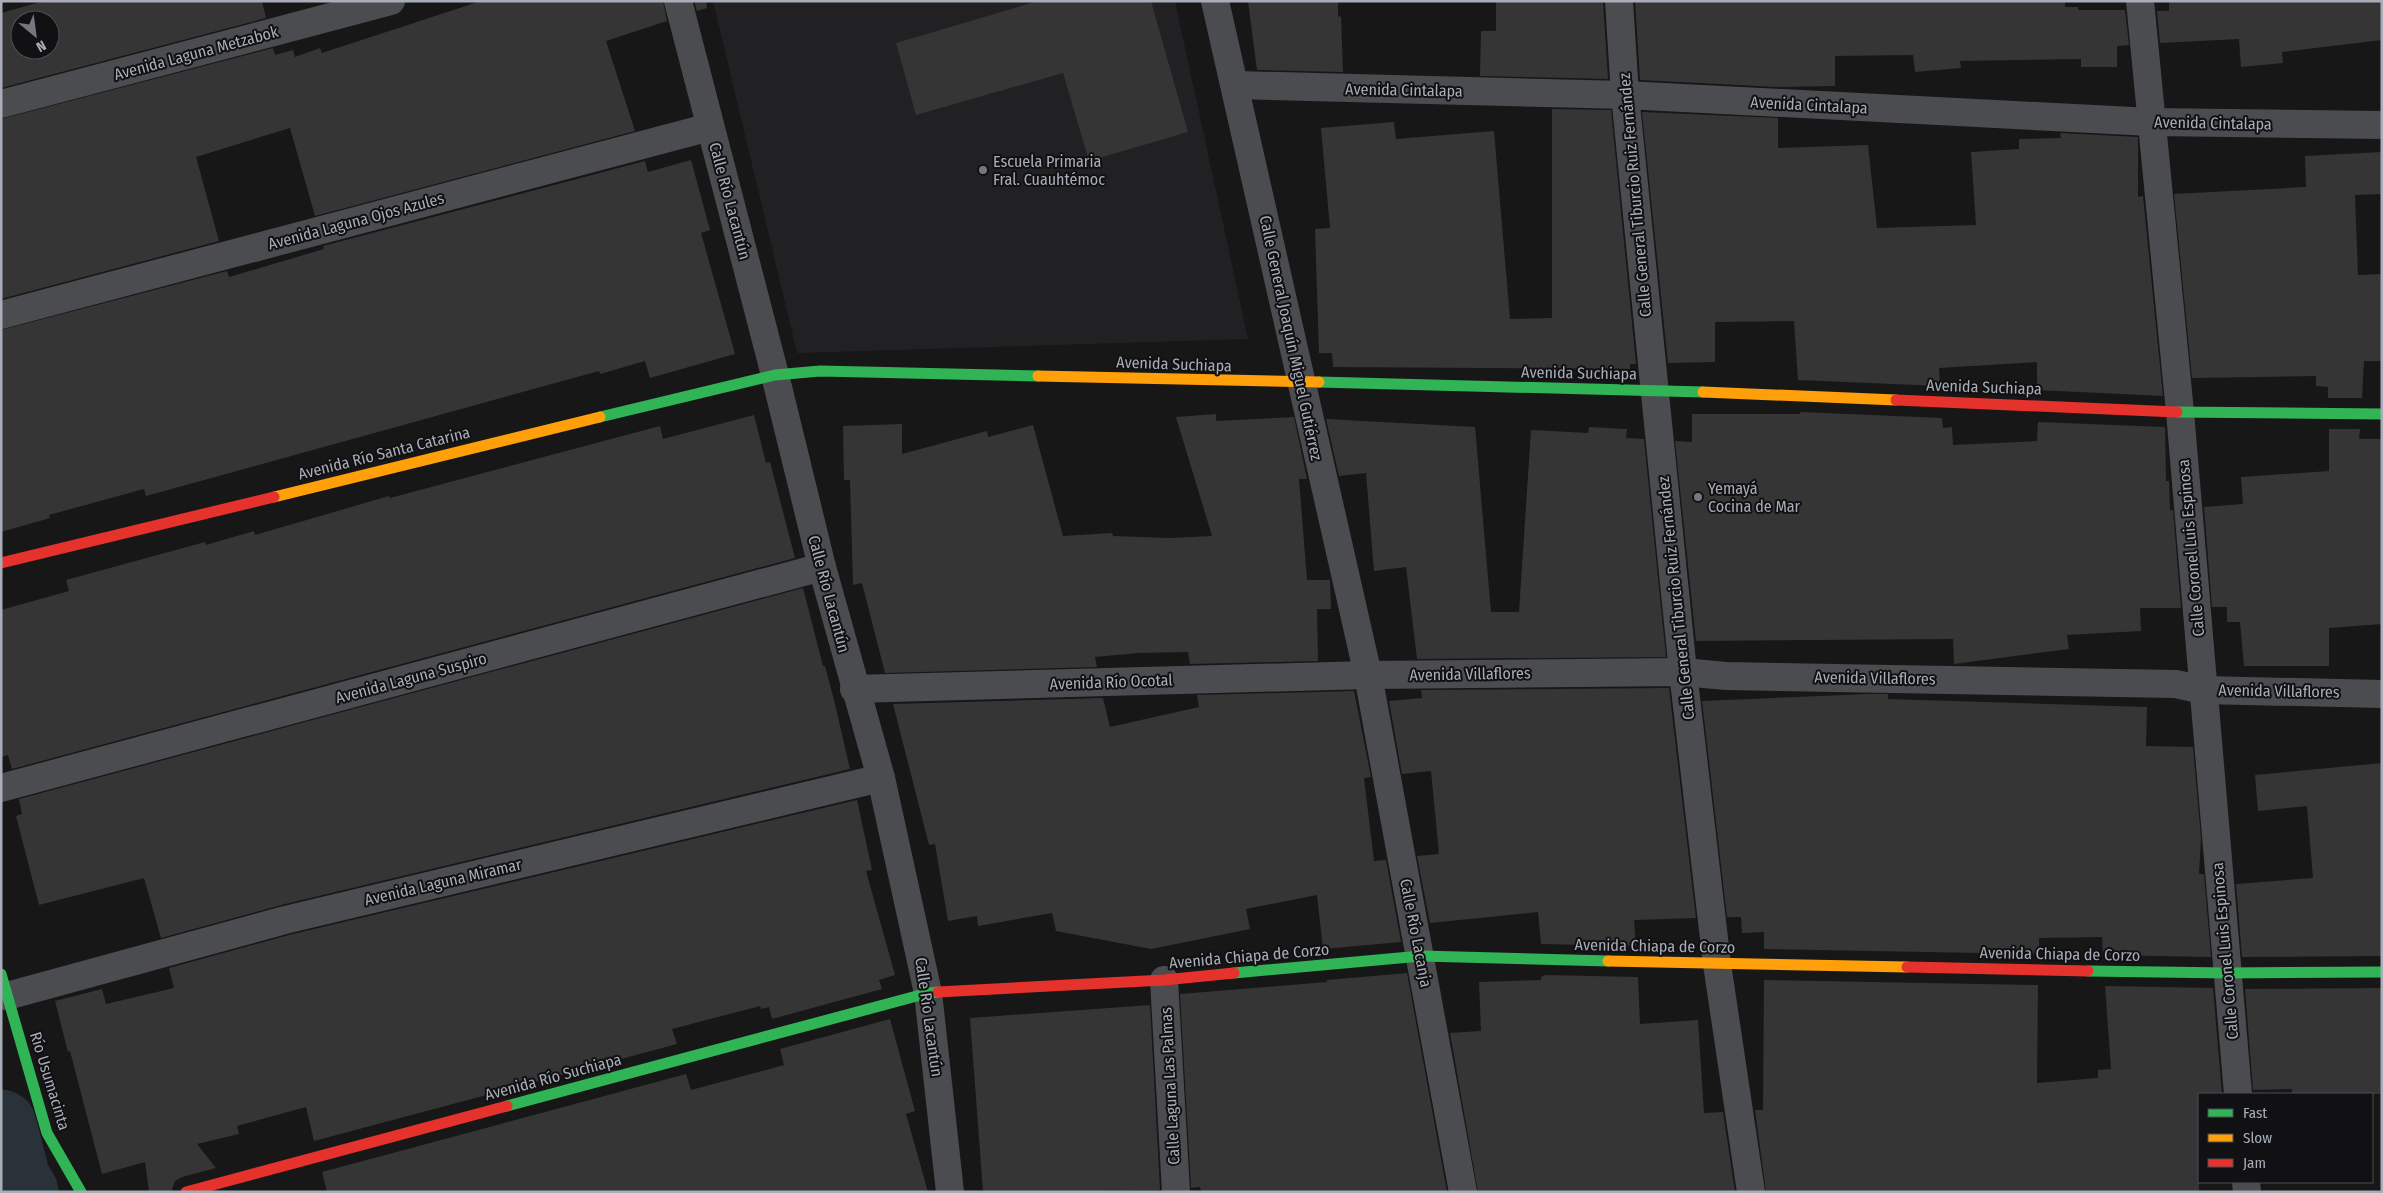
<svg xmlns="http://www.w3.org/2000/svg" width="2383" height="1193" viewBox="0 0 2383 1193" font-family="'Fira Sans Condensed',sans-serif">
  <rect width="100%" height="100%" fill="#171717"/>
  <polygon fill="#212123" points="713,1 1175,1 1248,339 797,353"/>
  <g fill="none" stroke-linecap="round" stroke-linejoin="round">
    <polyline stroke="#2a3239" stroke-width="71" points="1,1125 15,1179 23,1192"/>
  </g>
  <g fill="#353536" fill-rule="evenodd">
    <path d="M44,1H262L266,18L1,88V13ZM20,20H50V50H20Z"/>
    <polygon points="481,1 663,1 667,21 606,41 635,131 315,216 290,128 196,157 219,241 1,299 1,119 273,48 275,55 293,50 295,57 320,48 322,53"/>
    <polygon points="694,1 706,1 707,8 697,11"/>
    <polygon points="1038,1 1151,1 1188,132 1089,161 1063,73 916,115 896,43"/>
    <polygon points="1248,1 1338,1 1338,17 1341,16 1343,72 1257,70"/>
    <polygon points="1496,1 1603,1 1608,79 1480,76 1481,31 1496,31"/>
    <polygon points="1635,1 2065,1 2065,7 2078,7 2078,10 2125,10 2129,45 2117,46 2117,67 2081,67 2081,59 1960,61 1961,68 1915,72 1913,55 1835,56 1835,86 1778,87 1640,80"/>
    <polygon points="2169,1 2382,1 2382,40 2282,52 2283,63 2241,67 2239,39 2160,43 2157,11 2169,11"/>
    <polygon points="1552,109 1611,110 1636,364 1630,364 1630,369 1333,367 1332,353 1319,353 1315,229 1330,228 1321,128 1394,122 1396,139 1494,131 1510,319 1552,318"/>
    <polygon points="1642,112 1778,118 1778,148 1868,145 1877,228 1976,225 1971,152 2019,149 2019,139 2061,138 2060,133 2138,137 2138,197 2143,196 2163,396 2037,390 2037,362 1939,368 1940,386 1798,380 1794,321 1715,322 1715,362 1668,363"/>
    <polygon points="2382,152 2382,194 2355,195 2358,275 2382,274 2382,361 2364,361 2362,398 2328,398 2328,387 2316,386 2316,376 2192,378 2174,194 2306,187 2305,156"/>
    <polygon points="691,160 710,230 701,233 735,354 650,378 645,361 600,374 599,371 146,496 144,489 49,515 50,518 1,532 1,330 227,271 229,277 324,249 323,246 645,161 648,172"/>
    <polygon points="1800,412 1942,418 1943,428 1952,427 1953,445 2037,441 2038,422 2165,427 2166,481 2169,481 2170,510 2173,510 2181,608 2140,608 2141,631 2067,635 2069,649 1954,664 1953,639 1696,641 1675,441 1692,442 1692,414 1800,414"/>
    <polygon points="1216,414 1216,421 1294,417 1307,479 1299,479 1307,580 1330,580 1331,609 1317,609 1318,661 1190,664 1188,652 1138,653 1095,657 1097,667 885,673 862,583 853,585 850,480 844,480 843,426 902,424 902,454 987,431 988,437 1033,425 1063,536 1112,533 1113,536 1169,538 1212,536 1176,417"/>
    <polygon points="754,415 766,463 770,462 795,558 12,769 8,755 1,757 1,610 69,591 66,580 205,542 206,545 254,531 255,535 389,496 390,498 660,426 663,439"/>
    <polygon points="1326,419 1475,427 1491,612 1519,612 1531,430 1588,433 1589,427 1627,429 1626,438 1644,439 1666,657 1417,659 1406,567 1374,571 1366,473 1339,476"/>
    <polygon points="2329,429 2360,429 2359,439 2382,439 2382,624 2329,628 2329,666 2244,666 2240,622 2227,622 2227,607 2212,607 2204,507 2243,504 2241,477 2329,471"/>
    <polygon points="803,588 823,666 825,666 835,704 850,769 281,905 161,938 144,878 39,905 16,816 22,814 19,799"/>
    <polygon points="1669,688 1696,918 1634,920 1636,946 1541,944 1538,912 1430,923 1417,856 1439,854 1431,771 1402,774 1389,701 1422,698 1421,690"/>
    <polygon points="1354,691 1371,777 1364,778 1374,861 1386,860 1401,942 1323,949 1317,895 1246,909 1250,929 1151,949 1056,931 1052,913 978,926 977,916 948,921 935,844 929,845 893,704 1103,698 1110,727 1199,707 1197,695"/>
    <polygon points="1868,694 1888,694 1888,699 2147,707 2146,746 2193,747 2201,838 2199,874 2204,874 2211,957 2103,955 2102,937 2039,938 2039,954 1764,949 1764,932 1742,933 1741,917 1727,917 1702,701"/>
    <polygon points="2382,763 2382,956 2242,957 2236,884 2313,878 2307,806 2258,811 2255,775"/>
    <polygon points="857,800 872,870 866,871 895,975 879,980 882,989 772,1019 769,1007 761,1009 760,1006 672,1029 677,1044 314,1141 306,1107 237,1126 239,1134 197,1144 216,1168 182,1177 175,1181 171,1192 149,1192 145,1162 102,1174 70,1051 68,1052 55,1001 102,989 106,1004 174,988 169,968 289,935"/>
    <polygon points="1407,973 1447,1192 1201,1191 1200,1187 1191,1188 1180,994 1327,982 1327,980"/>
    <polygon points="1545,975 1638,977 1640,1024 1698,1020 1704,1113 1723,1112 1735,1192 1478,1192 1450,1033 1481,1031 1479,982 1541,980 1541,977"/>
    <polygon points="1764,980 2038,985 2037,1083 2098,1078 2098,1070 2111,1069 2105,986 2213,988 2222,1094 2199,1094 2199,1192 1766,1192 1755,1110 1763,1110"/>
    <polygon points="2382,988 2382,1094 2292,1094 2292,1089 2253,1090 2245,989"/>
    <polygon points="1150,1005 1160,1190 983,1192 970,1018"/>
    <polygon points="890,1019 915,1111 906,1114 928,1192 327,1192 322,1172 686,1074 691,1090 784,1065 780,1049"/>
  </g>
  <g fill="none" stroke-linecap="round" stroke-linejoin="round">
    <g stroke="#4b4c50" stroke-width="28">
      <polyline points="678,1 775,375 822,567 881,778 928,993 950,1192"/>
      <polyline points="1215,1 1368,675 1463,1192"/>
      <polyline points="1619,1 1625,95 1683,672 1717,964 1751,1192"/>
      <polyline points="2140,1 2180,412 2238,1094"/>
      <polyline points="1236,85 1625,95 2151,122 2382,125"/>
      <polyline points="1,104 391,1"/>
      <polyline points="1,315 710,127"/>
      <polyline points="854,689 1368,675 1683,672 1726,676 2176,684 2203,690 2382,694"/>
      <polyline points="1,788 822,567"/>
      <polyline points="1164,980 1176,1192"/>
      <polyline points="7,996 285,920 881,778"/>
      <polyline points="2246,1182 2247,1192"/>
    </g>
    <g stroke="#30b455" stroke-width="11">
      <polyline points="1319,382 1703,392"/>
      <polyline points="2177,412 2382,414"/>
      <polyline points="600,417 775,375 820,371 1038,376"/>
      <polyline points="2088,971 2227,973 2382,972"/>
      <polyline points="1234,973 1421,956 1608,961"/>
      <polyline points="1,974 47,1133 81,1192"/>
      <polyline points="507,1106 928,993 938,992"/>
    </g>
    <g stroke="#ff9f0a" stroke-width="11">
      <polyline points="1038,376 1319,382"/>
      <polyline points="1703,392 1896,400"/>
      <polyline points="274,497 600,417"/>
      <polyline points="1608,961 1907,967"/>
    </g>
    <g stroke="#e5322d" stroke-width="11">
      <polyline points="1896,400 2177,412"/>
      <polyline points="1,563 274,497"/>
      <polyline points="1907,967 2088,971"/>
      <polyline points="938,992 1164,980 1234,973"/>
      <polyline points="186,1192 507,1106"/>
    </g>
  </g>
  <g fill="#757880" stroke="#111113" stroke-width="2">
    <circle cx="983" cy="170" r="5"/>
    <circle cx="1698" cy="497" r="5"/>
  </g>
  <g text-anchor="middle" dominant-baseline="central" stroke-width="4" stroke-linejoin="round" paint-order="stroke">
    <g font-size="16" fill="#a8adb8" stroke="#111113">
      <text transform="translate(196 53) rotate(-15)">Avenida Laguna Metzabok</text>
      <text transform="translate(1404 90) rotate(1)">Avenida Cintalapa</text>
      <text transform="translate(1809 105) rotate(3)">Avenida Cintalapa</text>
      <text transform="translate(2213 123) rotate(1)">Avenida Cintalapa</text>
      <text transform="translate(1635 195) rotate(-95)">Calle General Tiburcio Ruiz Fernández</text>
      <text transform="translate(730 201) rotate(75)">Calle Río Lacantún</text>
      <text transform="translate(356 221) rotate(-15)">Avenida Laguna Ojos Azules</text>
      <text transform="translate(1291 338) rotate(78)">Calle General Joaquín Miguel Gutiérrez</text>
      <text transform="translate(1174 364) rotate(2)">Avenida Suchiapa</text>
      <text transform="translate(1579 373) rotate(1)">Avenida Suchiapa</text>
      <text transform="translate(1984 387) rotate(2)">Avenida Suchiapa</text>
      <text transform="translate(384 453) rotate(-14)">Avenida Río Santa Catarina</text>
      <text transform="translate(2191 548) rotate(-95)">Calle Coronel Luis Espinosa</text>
      <text transform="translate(829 594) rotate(75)">Calle Río Lacantún</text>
      <text transform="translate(1676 598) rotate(-96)">Calle General Tiburcio Ruiz Fernández</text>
      <text transform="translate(1470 674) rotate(-1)">Avenida Villaflores</text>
      <text transform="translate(411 678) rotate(-15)">Avenida Laguna Suspiro</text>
      <text transform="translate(1875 678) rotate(1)">Avenida Villaflores</text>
      <text transform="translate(1111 682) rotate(-2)">Avenida Río Ocotal</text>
      <text transform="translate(2279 691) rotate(1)">Avenida Villaflores</text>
      <text transform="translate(443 882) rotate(-13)">Avenida Laguna Miramar</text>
      <text transform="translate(1416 933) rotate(79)">Calle Río Lacanja</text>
      <text transform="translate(1655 946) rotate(1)">Avenida Chiapa de Corzo</text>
      <text transform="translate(2225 951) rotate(-95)">Calle Coronel Luis Espinosa</text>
      <text transform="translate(2060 954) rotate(1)">Avenida Chiapa de Corzo</text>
      <text transform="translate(1249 956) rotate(-5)">Avenida Chiapa de Corzo</text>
      <text transform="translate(929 1017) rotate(82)">Calle Río Lacantún</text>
      <text transform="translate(553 1077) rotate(-15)">Avenida Río Suchiapa</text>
      <text transform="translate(50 1081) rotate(73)">Río Usumacinta</text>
      <text transform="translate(1170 1086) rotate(-93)">Calle Laguna Las Palmas</text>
    </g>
    <g font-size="16" fill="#a8adb8" stroke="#111113" text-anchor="start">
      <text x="993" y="161">Escuela Primaria<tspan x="993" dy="18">Fral. Cuauhtémoc</tspan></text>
      <text x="1708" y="488">Yemayá<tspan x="1708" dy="18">Cocina de Mar</tspan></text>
    </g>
  </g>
  <rect width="2383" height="1193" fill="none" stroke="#a8adb8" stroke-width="5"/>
  <rect x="2198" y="1093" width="175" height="90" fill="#111113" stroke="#4d4f55"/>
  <rect x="2208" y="1109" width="25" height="8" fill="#30b455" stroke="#4d4f55"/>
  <text x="2243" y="1118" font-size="15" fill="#a8adb8">Fast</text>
  <rect x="2208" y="1134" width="25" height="8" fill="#ff9f0a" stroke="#4d4f55"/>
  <text x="2243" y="1143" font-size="15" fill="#a8adb8">Slow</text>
  <rect x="2208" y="1159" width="25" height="8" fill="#e5322d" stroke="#4d4f55"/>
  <text x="2243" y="1168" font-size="15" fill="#a8adb8">Jam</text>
  <g transform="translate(35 35) rotate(151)"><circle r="24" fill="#111113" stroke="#4d4f55"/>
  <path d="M0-4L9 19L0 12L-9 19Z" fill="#757880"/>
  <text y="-8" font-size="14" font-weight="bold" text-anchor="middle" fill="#a8adb8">N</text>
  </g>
</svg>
